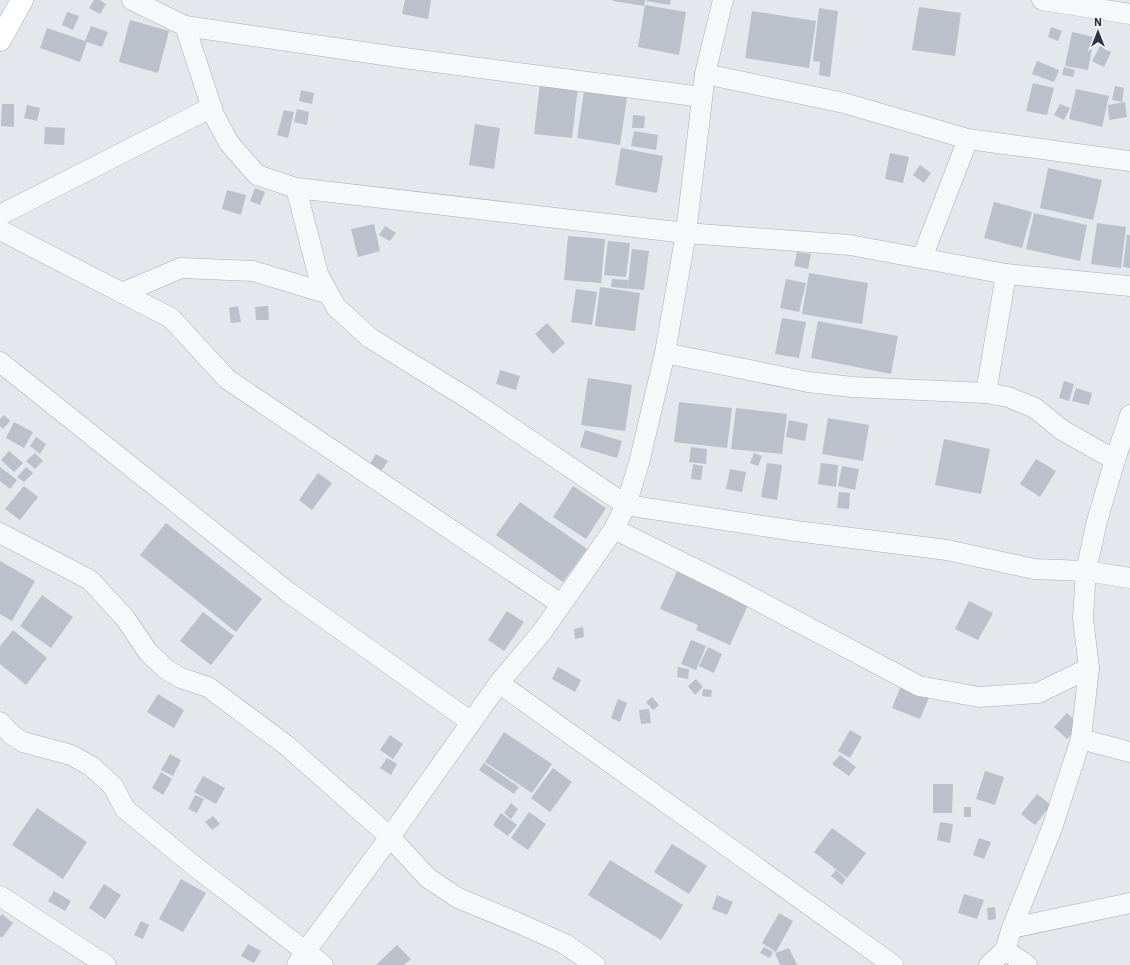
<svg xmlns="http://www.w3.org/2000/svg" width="1130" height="965" viewBox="0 0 1130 965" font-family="'IBM Plex Sans',sans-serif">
  <rect width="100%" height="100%" fill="#e4e7ec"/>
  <g fill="#bbc0ca">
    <polygon points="94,0 100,0 106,4 100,14 89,8"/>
    <polygon points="405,0 431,0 428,19 402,14"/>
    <polygon points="613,0 645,0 644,6 613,1"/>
    <polygon points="647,0 671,0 670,5 646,1"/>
    <polygon points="645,5 686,12 679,55 638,47"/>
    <polygon points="919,7 961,13 955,56 912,50"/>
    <polygon points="819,8 838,11 830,77 819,75 820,62 813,61"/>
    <polygon points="752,11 816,21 809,68 745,58"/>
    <polygon points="67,12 79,16 73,30 62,25"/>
    <polygon points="130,20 169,31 158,73 119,62"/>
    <polygon points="91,26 108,32 102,47 87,42 80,62 40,48 47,28 85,41"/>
    <polygon points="1051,27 1062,31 1058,41 1048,37"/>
    <polygon points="1072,32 1094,37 1088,70 1065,66"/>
    <polygon points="1100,46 1111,52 1104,67 1092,61"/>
    <polygon points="1037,61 1059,70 1054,82 1032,74"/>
    <polygon points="1064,67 1075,70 1073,77 1062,75"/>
    <polygon points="540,83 578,87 572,138 534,134"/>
    <polygon points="1033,83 1054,88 1047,115 1026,111"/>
    <polygon points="1115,86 1124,88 1122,102 1112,100"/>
    <polygon points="1076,89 1109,96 1102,127 1069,119"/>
    <polygon points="301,90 314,93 312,104 299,101"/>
    <polygon points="584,91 627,97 620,145 577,138"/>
    <polygon points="1125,102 1127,117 1109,120 1108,105"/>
    <polygon points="2,104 14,104 14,127 1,126"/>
    <polygon points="1060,104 1070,108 1064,120 1054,115"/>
    <polygon points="27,105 40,108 37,121 24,118"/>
    <polygon points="297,109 309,112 307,125 294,122"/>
    <polygon points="284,110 294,112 288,138 277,135"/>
    <polygon points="633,115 645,116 644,128 632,128"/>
    <polygon points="475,124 500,128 494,169 469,165"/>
    <polygon points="45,127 65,128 64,145 44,144"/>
    <polygon points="634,131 658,135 656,150 631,146"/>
    <polygon points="621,148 663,156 657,193 615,185"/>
    <polygon points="890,153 909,157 903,183 885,179"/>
    <polygon points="920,165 931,173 924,183 913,175"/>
    <polygon points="1048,168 1102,180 1093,220 1040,208"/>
    <polygon points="255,188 265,192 260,205 250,201"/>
    <polygon points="227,190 246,195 241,215 222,209"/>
    <polygon points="994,202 1032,212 1022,248 984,238"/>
    <polygon points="1034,213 1087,225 1080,261 1026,249"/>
    <polygon points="1097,223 1126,227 1121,268 1091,264"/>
    <polygon points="374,224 380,251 358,257 351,229"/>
    <polygon points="385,226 396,233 390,241 379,235"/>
    <polygon points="1127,235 1130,235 1130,268 1123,267"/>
    <polygon points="568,236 605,239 601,283 564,280"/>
    <polygon points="608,241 630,243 626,277 604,275"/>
    <polygon points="632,249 649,251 644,290 611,287 612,279 628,280 628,285"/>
    <polygon points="797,252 811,254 808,269 794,266"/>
    <polygon points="809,273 868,283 862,324 802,314"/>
    <polygon points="786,279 806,283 799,312 780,308"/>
    <polygon points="600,287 640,293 635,331 595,326"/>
    <polygon points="576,289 597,292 592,325 571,322"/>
    <polygon points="238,306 241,322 231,323 229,308"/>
    <polygon points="268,306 269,320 256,320 255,307"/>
    <polygon points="782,318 806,322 799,358 775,354"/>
    <polygon points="818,321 898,336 891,374 811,358"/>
    <polygon points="547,323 565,343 553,354 535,334"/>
    <polygon points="500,370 520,376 516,390 496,384"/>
    <polygon points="588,378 632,385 625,431 581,425"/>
    <polygon points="1064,381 1074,384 1069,401 1059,398"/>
    <polygon points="1076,388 1092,393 1089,405 1072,401"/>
    <polygon points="679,402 732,408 727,448 674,442"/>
    <polygon points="736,408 787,414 782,454 731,449"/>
    <polygon points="4,415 10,421 3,429 0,426 0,419"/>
    <polygon points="828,418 869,425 863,461 822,454"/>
    <polygon points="789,420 808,424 805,441 786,437"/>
    <polygon points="14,422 33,432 24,448 6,438"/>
    <polygon points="585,430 622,441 617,458 580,447"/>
    <polygon points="36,437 46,444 40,454 30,446"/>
    <polygon points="944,439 990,449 981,494 935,485"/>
    <polygon points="691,447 707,449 706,464 689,462"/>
    <polygon points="9,451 23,463 14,472 1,460"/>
    <polygon points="35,453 43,461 35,469 26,461"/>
    <polygon points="754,453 762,456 758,466 750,463"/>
    <polygon points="376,454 388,461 379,474 368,467"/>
    <polygon points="1036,459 1056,471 1040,497 1020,484"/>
    <polygon points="767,463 782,465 777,500 761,497"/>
    <polygon points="821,463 838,465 836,487 818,484"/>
    <polygon points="693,464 703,466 701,480 691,479"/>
    <polygon points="842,466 859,469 855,490 838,486"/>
    <polygon points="0,467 17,480 10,489 0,481"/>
    <polygon points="26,467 33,473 24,482 17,477"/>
    <polygon points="730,469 746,472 742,492 726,489"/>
    <polygon points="318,473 332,483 312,510 299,500"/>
    <polygon points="24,486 38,497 20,520 5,509"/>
    <polygon points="573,486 606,508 586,539 553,517"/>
    <polygon points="839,492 850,493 849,509 837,508"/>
    <polygon points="520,502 587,549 563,582 496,535"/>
    <polygon points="166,523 262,599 236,632 140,555"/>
    <polygon points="0,561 35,581 12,621 0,614"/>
    <polygon points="677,571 749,603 730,645 696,630 698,625 660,609"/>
    <polygon points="42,595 73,617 51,648 20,626"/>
    <polygon points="969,601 993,613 978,640 955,629"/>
    <polygon points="507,611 524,622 504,651 488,640"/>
    <polygon points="203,612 234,636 211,665 180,641"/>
    <polygon points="583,627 584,637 575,639 574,629"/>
    <polygon points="13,630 47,658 26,685 0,664 0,646"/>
    <polygon points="691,640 706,646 696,670 681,664"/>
    <polygon points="708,647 722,654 714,673 699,666"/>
    <polygon points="558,667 581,680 575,692 552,679"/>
    <polygon points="678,667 689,669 688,679 677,677"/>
    <polygon points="696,679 703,687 695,695 688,686"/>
    <polygon points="903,681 931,693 920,719 892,708"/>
    <polygon points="703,689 712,690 711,697 702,696"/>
    <polygon points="158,694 184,710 174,728 147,712"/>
    <polygon points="652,697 659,705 653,710 646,702"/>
    <polygon points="618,699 627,703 620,722 611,718"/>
    <polygon points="649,709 651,723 641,724 639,710"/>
    <polygon points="1067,713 1080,725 1067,739 1054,727"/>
    <polygon points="850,730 862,737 850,758 838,751"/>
    <polygon points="504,732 552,764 532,793 485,762"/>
    <polygon points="390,735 403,744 393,759 380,750"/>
    <polygon points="170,754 181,760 173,776 161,770"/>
    <polygon points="840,755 856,767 849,776 832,764"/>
    <polygon points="387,758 397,764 391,775 380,768"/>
    <polygon points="484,763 519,787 514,794 479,770"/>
    <polygon points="553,768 572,782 550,812 531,798"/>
    <polygon points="985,771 1004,777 995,805 976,799"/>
    <polygon points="161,772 172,779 163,795 152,788"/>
    <polygon points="203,776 225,788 216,804 194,792"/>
    <polygon points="933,784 953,784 952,813 933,813"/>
    <polygon points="1037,794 1051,805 1035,825 1021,814"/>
    <polygon points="195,795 204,799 197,813 188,809"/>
    <polygon points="511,803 518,809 511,819 504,813"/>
    <rect x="964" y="807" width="7" height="10"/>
    <polygon points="37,808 87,842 63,879 12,845"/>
    <polygon points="529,812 546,824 528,850 511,838"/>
    <polygon points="501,813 517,825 508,836 493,825"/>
    <polygon points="213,816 220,824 212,830 205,822"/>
    <polygon points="940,822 953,824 950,843 937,840"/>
    <polygon points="832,828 866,853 847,878 814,852"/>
    <polygon points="979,838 991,842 984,859 973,855"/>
    <polygon points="672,844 707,866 689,894 654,872"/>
    <polygon points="610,860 683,905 661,940 588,895"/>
    <polygon points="836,870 846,879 842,885 831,876"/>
    <polygon points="181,879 206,893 183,932 159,919"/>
    <polygon points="104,884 121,895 105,919 89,908"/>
    <polygon points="54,891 71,901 65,911 48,901"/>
    <polygon points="964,894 984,900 977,919 958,913"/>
    <polygon points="717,895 733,902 727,915 712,909"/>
    <polygon points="995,907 996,919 988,920 987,908"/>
    <polygon points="779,913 793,921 776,952 762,943"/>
    <polygon points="2,914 13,923 2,938 0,936 0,917"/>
    <polygon points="141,921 149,925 143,939 134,935"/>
    <polygon points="248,944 261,951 254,963 241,956"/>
    <polygon points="397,945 411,959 404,965 376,965"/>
    <polygon points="764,947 773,952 770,958 760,953"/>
    <polygon points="789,948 797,965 780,965 775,953"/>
  </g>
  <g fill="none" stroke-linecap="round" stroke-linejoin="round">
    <defs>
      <g id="street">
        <polyline points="132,0 185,26 404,58 702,97"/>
        <polyline points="1042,0 1130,14"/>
        <polyline points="185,26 214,115 229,143 257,175 296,188 686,233 850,245 1006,274 1130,286"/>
        <polyline points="705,74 844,103 968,139 1130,161"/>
        <polyline points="296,188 318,274 336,307 370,338 472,401 626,505 796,531 947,550 1034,569 1086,571 1130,578"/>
        <polyline points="0,215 212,107"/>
        <polyline points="0,230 171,318 227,379 561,604"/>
        <polyline points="922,258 968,139"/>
        <polyline points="122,293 181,268 253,271 329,294"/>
        <polyline points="665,353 808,382 852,387 986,393 1008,397 1035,408 1062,430 1115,460"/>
        <polyline points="0,362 288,592 471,722"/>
        <polyline points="986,393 1006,274"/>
        <polyline points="614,529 734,588 919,686 979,697 1038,693 1089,668"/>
        <polyline points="0,533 90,580 125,618 148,652 167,670 181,678 208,687 286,745 390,837 428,878 458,898 516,922 565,944 595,965"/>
        <polyline points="499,683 893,965"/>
        <polyline points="0,722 12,735 23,742 71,755 91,766 113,786 125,809 193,865 323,965"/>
        <polyline points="1081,739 1130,752"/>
        <polyline points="0,896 106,965"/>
        <polyline points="1012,928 1130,903"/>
        <polyline points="1005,950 1027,965"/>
        <polyline points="297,965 305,952 390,837 499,683 542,632 614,529 626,505 639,463 665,353 686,233 705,74 723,0"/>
        <polyline points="989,965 1005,950 1012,928 1052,828 1081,739 1089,668 1083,618 1086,571 1097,521 1115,460 1130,415"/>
      </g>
      <polyline id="secondary" points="0,40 22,0"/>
    </defs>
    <use href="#street" stroke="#a9aeb7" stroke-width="21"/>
    <use href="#secondary" stroke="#a9aeb7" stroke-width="23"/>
    <use href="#street" stroke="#f7f8fa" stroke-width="20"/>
    <use href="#secondary" stroke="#fff" stroke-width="22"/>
  </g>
  <g transform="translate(1098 32)" stroke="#f4f6f9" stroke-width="3" paint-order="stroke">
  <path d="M0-3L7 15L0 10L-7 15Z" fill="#2b3445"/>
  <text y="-6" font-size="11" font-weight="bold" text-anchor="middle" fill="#2b3445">N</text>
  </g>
</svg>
